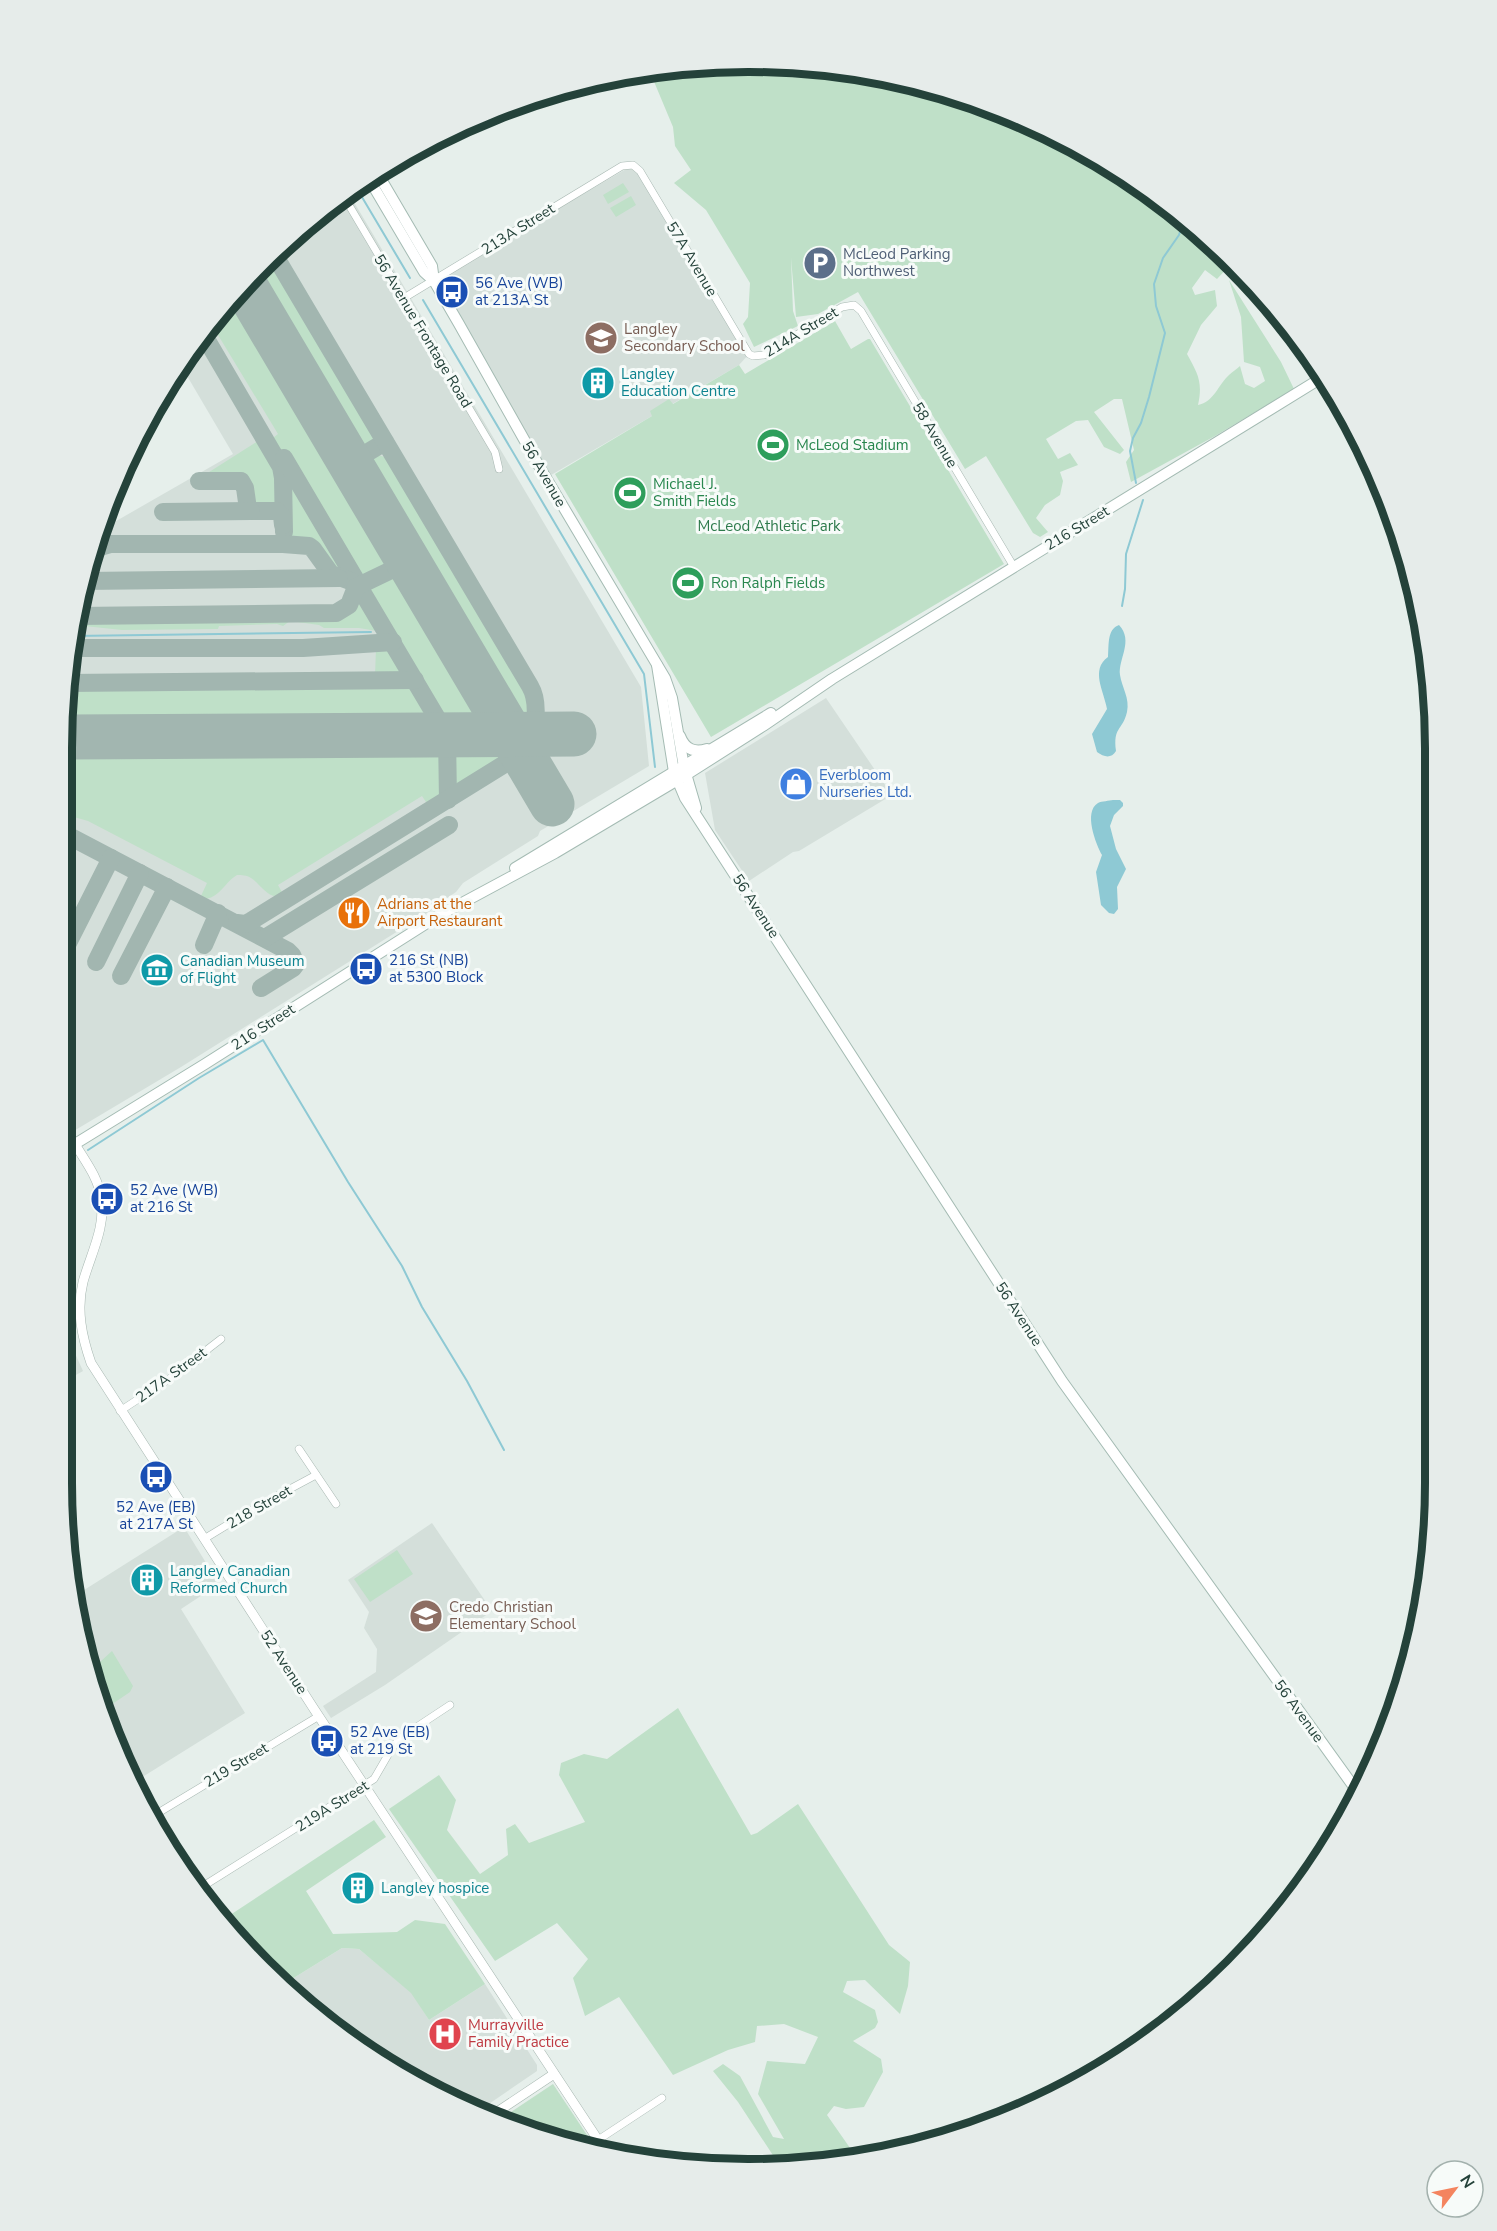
<svg xmlns="http://www.w3.org/2000/svg" width="1497" height="2231" viewBox="0 0 1497 2231" font-family="'Nunito Sans',sans-serif">
  <rect width="100%" height="100%" fill="#e6efeb"/>
  <g fill="#d4dfda">
    <polygon points="633,165 749,354 739,365 546,478 430,283"/>
    <polygon points="348,192 641,687 649,766 540,831 538,836 463,883 456,892 438,904 430,911 181,1067 67,1135 67,659 97,532 233,454 183,369 232,295 331,203"/>
    <polygon points="826,698 892,795 799,851 793,852 749,881 715,830 705,773"/>
    <polygon points="67,1311 71,1311 73,1349 83,1371 67,1380"/>
    <polygon points="432,1523 492,1611 385,1685 331,1718 323,1706 376,1672 377,1649 364,1628 369,1612 348,1580"/>
    <polygon points="184,1527 219,1584 181,1609 245,1713 136,1781 98,1703 73,1597"/>
    <polygon points="342,1948 359,1949 412,1993 429,2020 485,1984 537,2065 537,2071 477,2112 330,2027 284,1984"/>
  </g>
  <g fill="#bfe0c8">
    <path d="M704,63L839,67L970,98L1092,154L1202,232L1231,264L1217,279L1205,270L1192,288L1195,295L1215,290L1217,306L1201,325L1187,354C1198,374 1203,382 1198,405C1214,402 1218,385 1229,375C1232,372 1237,369 1240,366L1245,384L1254,388L1265,381L1260,367L1244,362L1241,317L1229,280L1281,362L1294,389L1215,436L1131,482L1126,462L1134,450L1122,399H1114L1094,412L1124,450L1120,454L1104,447L1088,420L1076,421L1046,439L1058,459L1070,453L1078,465L1060,472L1063,481L1060,495L1045,505L1036,518L1048,532L1040,537L1033,533L986,456L965,469L858,292L818,314L796,317L791,258L793,311L798,326L754,347L743,324L748,317L750,283L706,210L674,183L691,170L675,146L673,127L650,72Z"/>
    <polygon points="623,183 629,192 608,204 603,195"/>
    <polygon points="631,196 636,205 616,217 610,208"/>
    <polygon points="272,258 375,433 372,446 367,450 355,448 253,276"/>
    <path d="M235,292L394,561L393,564C376,572 352,585 334,570C326,562 320,551 313,543L291,540L289,538L286,471L269,441L278,434L212,325Z"/>
    <polygon points="835,321 851,349 868,339 870,339 1004,564 711,737 555,474 652,416 650,411 669,399 673,404 739,365 745,374"/>
    <polygon points="261,439 280,473 281,505 249,506 248,485 243,475 231,473 206,474"/>
    <polygon points="378,455 391,459 530,694 529,716 527,722 517,723 368,470 371,458"/>
    <polygon points="398,571 402,573 490,723 445,723 367,589 369,585"/>
    <polygon points="359,593 383,632 359,628 324,628 319,625 290,621 283,626 277,624 219,626 218,629 122,630 75,625 77,618 336,615 348,610"/>
    <polygon points="391,646 403,668 403,671 396,677 375,676 376,648"/>
    <polygon points="412,683 435,723 67,726 67,686"/>
    <path d="M443,745L444,796L428,805L422,796L278,885L283,894C269,902 261,884 251,878C247,875 241,875 237,875C225,882 221,896 206,899L201,896L207,883L88,821L67,815V748Z"/>
    <polygon points="452,745 503,745 508,756 451,791"/>
    <polygon points="397,1550 413,1574 370,1602 354,1579"/>
    <polygon points="81,1632 100,1662 112,1651 133,1686 130,1692 102,1711 98,1703"/>
    <polygon points="678,1708 751,1835 757,1833 798,1804 889,1945 910,1962 908,1986 900,2014 865,1980 847,1981 843,1992 875,2010 878,2022 875,2028 853,2041 881,2059 883,2072 864,2107 846,2109 834,2106 827,2115 857,2158 778,2163 738,2102 713,2071 723,2064 740,2076 773,2137 784,2139 758,2094 767,2061 805,2064 818,2037 784,2024 757,2026 755,2042 728,2050 673,2075 619,1997 585,2016 573,1978 588,1959 557,1923 495,1961 389,1809 439,1775 456,1800 447,1830 480,1874 508,1855 506,1829 515,1824 529,1843 585,1822 559,1775 561,1763 584,1754 607,1759"/>
    <polygon points="374,1820 386,1837 306,1891 333,1934 397,1932 415,1920 445,1924 485,1984 429,2020 411,1993 359,1949 342,1948 284,1984 232,1936 221,1921"/>
    <polygon points="553,2084 597,2150 597,2151 571,2146 523,2130 511,2112"/>
  </g>
  <g fill="#8ec9d4">
    <path d="M1119,625C1134,641 1118,659 1120,675C1122,688 1130,698 1127,712C1122,732 1113,726 1116,751C1111,759 1104,757 1097,752L1092,734L1107,709C1104,691 1090,670 1108,657C1109,645 1107,629 1119,625Z"/>
    <path d="M1113,800H1120L1123,803V806L1114,815L1110,826L1116,849L1126,869L1117,887L1118,909L1114,914L1109,913L1101,905L1096,872L1102,855C1096,844 1083,812 1098,803C1102,801 1109,801 1113,800Z"/>
  </g>
  <g fill="none" stroke-linecap="round" stroke-linejoin="round">
    <g stroke="#8ec9d4" stroke-width="2">
      <polyline points="356,187 410,278"/>
      <polyline points="423,300 644,674 655,767"/>
      <polyline points="1136,483 1130,451 1133,438 1141,423 1149,397 1165,333 1156,306 1154,284 1163,258 1179,235 1184,219"/>
      <polyline points="1122,606 1125,589 1126,554 1143,500"/>
      <polyline points="73,636 371,632"/>
      <polyline points="88,1150 199,1078 263,1040 348,1182 402,1266 422,1307 467,1381 504,1450"/>
    </g>
    <g stroke="#a2b6b0" stroke-width="18">
      <polyline points="205,337 281,467 283,478 284,532"/>
      <polyline points="284,458 360,587"/>
      <polyline points="350,463 385,442"/>
      <polyline points="199,481 241,481 245,488 248,509 251,511 277,511 282,516 283,525"/>
      <polyline points="163,512 251,511"/>
      <polyline points="93,549 110,544 283,544 309,546 313,549 331,574 353,582 361,590 447,735 448,800"/>
      <polyline points="85,581 339,578"/>
      <polyline points="77,616 336,613 349,605 356,587 408,562"/>
      <polyline points="70,648 303,648 393,642"/>
      <polyline points="67,683 415,680"/>
      <polyline points="67,835 288,951 292,955 296,964 293,968 261,988"/>
      <path d="M237,923L245,924L251,921L524,752C536,737 540,703 530,686L275,256"/>
      <polyline points="265,938 449,825"/>
      <polyline points="68,943 111,858"/>
      <polyline points="204,945 218,913"/>
      <polyline points="96,962 140,873"/>
      <polyline points="121,976 167,887"/>
    </g>
    <g stroke="#a2b6b0" stroke-width="45">
      <polyline points="244,284 552,804"/>
      <polyline points="67,737 574,734"/>
    </g>
    <defs>
      <g id="minor">
        <polyline points="343,195 495,452 499,469"/>
        <polyline points="404,298 622,166 633,165 640,171 749,354 753,356 764,355 842,307 854,305 861,311 1014,567"/>
        <polyline points="120,1411 201,1358 208,1349 221,1339"/>
        <polyline points="299,1449 336,1504"/>
        <polyline points="204,1539 260,1505 316,1475"/>
        <polyline points="153,1816 319,1716"/>
        <polyline points="197,1890 374,1779 392,1748 400,1738 450,1705"/>
        <polyline points="598,2140 662,2098"/>
      </g>
      <g id="tertiary">
        <path d="M75,1144C85,1161 98,1177 101,1197C106,1228 91,1253 83,1282C76,1310 82,1337 91,1363L314,1709L606,2152"/>
        <polyline points="488,2118 554,2074"/>
      </g>
      <g id="secondary">
        <polyline points="378,174 432,266 434,281"/>
        <polyline points="369,179 424,272 434,281 459,324 539,466 665,678 672,698 684,767 696,808"/>
        <polyline points="657,665 674,772 685,798 1062,1381 1359,1794"/>
        <path d="M680,736C685,749 694,753 707,749"/>
        <polyline points="515,868 771,713"/>
        <polyline points="67,1155 75,1144 205,1064 438,916 555,853 686,775 763,726 832,679 1323,377"/>
      </g>
    </defs>
    <use href="#minor" stroke="#a8b8b2" stroke-width="8"/>
    <use href="#tertiary" stroke="#a8b8b2" stroke-width="10"/>
    <use href="#secondary" stroke="#a4bbb3" stroke-width="12"/>
    <use href="#minor" stroke="#fff" stroke-width="7"/>
    <use href="#tertiary" stroke="#fff" stroke-width="9"/>
    <use href="#secondary" stroke="#fff" stroke-width="10"/>
  </g>
  <defs>
    <symbol id="parking-disc" viewBox="-11 -11 22 22"><circle r="9.5" fill="#5c6f8a" stroke="#f7fbf9"/><path d="M-3.5-5.5H1a3.5 3.5 0 0 1 0 7H-1V5.5H-3.5ZM-1-3.4V-.6H.8a1.4 1.4 0 0 0 0-2.8Z" fill="#fff"/></symbol>
    <symbol id="bus-disc" viewBox="-11 -11 22 22"><circle r="9.5" fill="#1a4fb4" stroke="#f7fbf9"/><path d="M-5-6H5V4H4V6H2V4H-2V6H-4V4H-5ZM-3.5-4V0h7V-4ZM-3.5 1.2v1.5H-2V1.2ZM2 1.2v1.5H3.5V1.2Z" fill="#fff"/></symbol>
    <symbol id="school-disc" viewBox="-11 -11 22 22"><circle r="9.5" fill="#8d6e63" stroke="#f7fbf9"/><path d="M0-5L7-2L0 1L-7-2ZM-4 1L0 2.5L4 1V4Q0 6-4 4Z" fill="#fff"/></symbol>
    <symbol id="building-disc" viewBox="-11 -11 22 22"><circle r="9.5" fill="#0f9aa8" stroke="#f7fbf9"/><path d="M-4-6H4V6H1V3H-1V6H-4ZM-2.5-4.3h1.7v1.8h-1.7ZM.8-4.3h1.7v1.8H.8ZM-2.5-1h1.7V.8h-1.7ZM.8-1h1.7V.8H.8Z" fill="#fff"/></symbol>
    <symbol id="stadium-disc" viewBox="-11 -11 22 22"><circle r="9.5" fill="#2e9e5b" stroke="#f7fbf9"/><path d="M0-5a6.5 5 0 1 0 0 10a6.5 5 0 1 0 0-10ZM-3.5-1.8h7v3.6h-7Z" fill="#fff"/></symbol>
    <symbol id="shop-disc" viewBox="-11 -11 22 22"><circle r="9.5" fill="#3f7fe0" stroke="#f7fbf9"/><path d="M-5-2.5h2.3a2.7 3.5 0 0 1 5.4 0H5L5.5 6h-11ZM-1.5-2.5h3a1.5 2.3 0 0 0-3 0Z" fill="#fff"/></symbol>
    <symbol id="restaurant-disc" viewBox="-11 -11 22 22"><circle r="9.5" fill="#e8710a" stroke="#f7fbf9"/><path d="M-5-6h1v4h1v-4h1v4h1v-4h1v5L-1.5 .5V6h-2V.5L-5-1ZM5-6V6H3V1.5H1.5Q1.5-4 5-6Z" fill="#fff"/></symbol>
    <symbol id="museum-disc" viewBox="-11 -11 22 22"><circle r="9.5" fill="#0f9aa8" stroke="#f7fbf9"/><path d="M0-6L6-3V-2H-6V-3ZM-5-1h2V3h-2ZM-1-1h2V3h-2ZM3-1h2V3H3ZM-6 4H6V6H-6Z" fill="#fff"/></symbol>
    <symbol id="hospital-disc" viewBox="-11 -11 22 22"><circle r="9.5" fill="#e0444e" stroke="#f7fbf9"/><path d="M-5-5h3v3.5h4V-5h3V5h-3V1.5h-4V5h-3Z" fill="#fff"/></symbol>
  </defs>
  <g fill-rule="evenodd">
    <use href="#parking-disc" x="801" y="244" width="38" height="38"/>
    <use href="#bus-disc" x="433" y="273" width="38" height="38"/>
    <use href="#school-disc" x="582" y="319" width="38" height="38"/>
    <use href="#building-disc" x="579" y="364" width="38" height="38"/>
    <use href="#stadium-disc" x="754" y="426" width="38" height="38"/>
    <use href="#stadium-disc" x="611" y="474" width="38" height="38"/>
    <use href="#stadium-disc" x="669" y="564" width="38" height="38"/>
    <use href="#shop-disc" x="777" y="765" width="38" height="38"/>
    <use href="#restaurant-disc" x="335" y="894" width="38" height="38"/>
    <use href="#bus-disc" x="347" y="950" width="38" height="38"/>
    <use href="#museum-disc" x="138" y="951" width="38" height="38"/>
    <use href="#bus-disc" x="88" y="1180" width="38" height="38"/>
    <use href="#bus-disc" x="137" y="1458" width="38" height="38"/>
    <use href="#building-disc" x="128" y="1561" width="38" height="38"/>
    <use href="#school-disc" x="407" y="1597" width="38" height="38"/>
    <use href="#bus-disc" x="308" y="1722" width="38" height="38"/>
    <use href="#building-disc" x="339" y="1869" width="38" height="38"/>
    <use href="#hospital-disc" x="426" y="2015" width="38" height="38"/>
  </g>
  <g text-anchor="middle" dominant-baseline="central" stroke-width="6" stroke-linejoin="round" paint-order="stroke">
    <g font-size="15" fill="#24423a" stroke="#f7fbf9">
      <text transform="translate(518 229) rotate(-32)">213A Street</text>
      <text transform="translate(692 259) rotate(59)">57A Avenue</text>
      <text transform="translate(423 331) rotate(59)">56 Avenue Frontage Road</text>
      <text transform="translate(801 332) rotate(-31)">214A Street</text>
      <text transform="translate(935 435) rotate(59)">58 Avenue</text>
      <text transform="translate(544 474) rotate(60)">56 Avenue</text>
      <text transform="translate(1077 528) rotate(-31)">216 Street</text>
      <text transform="translate(756 906) rotate(57)">56 Avenue</text>
      <text transform="translate(263 1027) rotate(-33)">216 Street</text>
      <text transform="translate(1019 1314) rotate(57)">56 Avenue</text>
      <text transform="translate(171 1375) rotate(-36)">217A Street</text>
      <text transform="translate(259 1507) rotate(-30)">218 Street</text>
      <text transform="translate(284 1662) rotate(57)">52 Avenue</text>
      <text transform="translate(1299 1711) rotate(54)">56 Avenue</text>
      <text transform="translate(236 1765) rotate(-31)">219 Street</text>
      <text transform="translate(332 1806) rotate(-32)">219A Street</text>
    </g>
    <g font-size="15" fill="#4e5e75" stroke="#f7fbf9" text-anchor="start">
      <text x="843" y="254">McLeod Parking<tspan x="843" dy="17">Northwest</tspan></text>
    </g>
    <g font-size="15" fill="#164399" stroke="#f7fbf9" text-anchor="start">
      <text x="475" y="283">56 Ave (WB)<tspan x="475" dy="17">at 213A St</tspan></text>
      <text x="389" y="960">216 St (NB)<tspan x="389" dy="17">at 5300 Block</tspan></text>
      <text x="130" y="1190">52 Ave (WB)<tspan x="130" dy="17">at 216 St</tspan></text>
      <text x="156" y="1507" text-anchor="middle">52 Ave (EB)<tspan x="156" dy="17">at 217A St</tspan></text>
      <text x="350" y="1732">52 Ave (EB)<tspan x="350" dy="17">at 219 St</tspan></text>
    </g>
    <g font-size="15" fill="#785e54" stroke="#f7fbf9" text-anchor="start">
      <text x="624" y="329">Langley<tspan x="624" dy="17">Secondary School</tspan></text>
      <text x="449" y="1607">Credo Christian<tspan x="449" dy="17">Elementary School</tspan></text>
    </g>
    <g font-size="15" fill="#0d838f" stroke="#f7fbf9" text-anchor="start">
      <text x="621" y="374">Langley<tspan x="621" dy="17">Education Centre</tspan></text>
      <text x="180" y="961">Canadian Museum<tspan x="180" dy="17">of Flight</tspan></text>
      <text x="170" y="1571">Langley Canadian<tspan x="170" dy="17">Reformed Church</tspan></text>
      <text x="381" y="1888">Langley hospice</text>
    </g>
    <g font-size="15" fill="#27864d" stroke="#f7fbf9" text-anchor="start">
      <text x="796" y="445">McLeod Stadium</text>
      <text x="653" y="484">Michael J.<tspan x="653" dy="17">Smith Fields</tspan></text>
      <text x="711" y="583">Ron Ralph Fields</text>
    </g>
    <g font-size="15" fill="#2d7a4b" stroke="#f7fbf9">
      <text x="769" y="526">McLeod Athletic Park</text>
    </g>
    <g font-size="15" fill="#366cbe" stroke="#f7fbf9" text-anchor="start">
      <text x="819" y="775">Everbloom<tspan x="819" dy="17">Nurseries Ltd.</tspan></text>
    </g>
    <g font-size="15" fill="#c56008" stroke="#f7fbf9" text-anchor="start">
      <text x="377" y="904">Adrians at the<tspan x="377" dy="17">Airport Restaurant</tspan></text>
    </g>
    <g font-size="15" fill="#be3a42" stroke="#f7fbf9" text-anchor="start">
      <text x="468" y="2025">Murrayville<tspan x="468" dy="17">Family Practice</tspan></text>
    </g>
  </g>
  <path d="M0 0H1497V2231H0ZM748 72H749A676 676 0 0 1 1425 748V1483A676 676 0 0 1 749 2159H748A676 676 0 0 1 72 1483V748A676 676 0 0 1 748 72Z" fill="#e6ecea" fill-rule="evenodd"/>
  <path fill="none" stroke="#24423a" stroke-width="8" d="M748 72H749A676 676 0 0 1 1425 748V1483A676 676 0 0 1 749 2159H748A676 676 0 0 1 72 1483V748A676 676 0 0 1 748 72Z"/>
  <g transform="translate(1455 2189) rotate(58)"><circle r="28" fill="#f7fbf9" stroke="#a3b1ad" stroke-width="1.5"/>
  <path d="M0-4.5L10 22L0 15L-10 22Z" fill="#f4845f"/>
  <text y="-9" font-size="16" font-weight="bold" text-anchor="middle" fill="#24423a">N</text>
  </g>
</svg>
